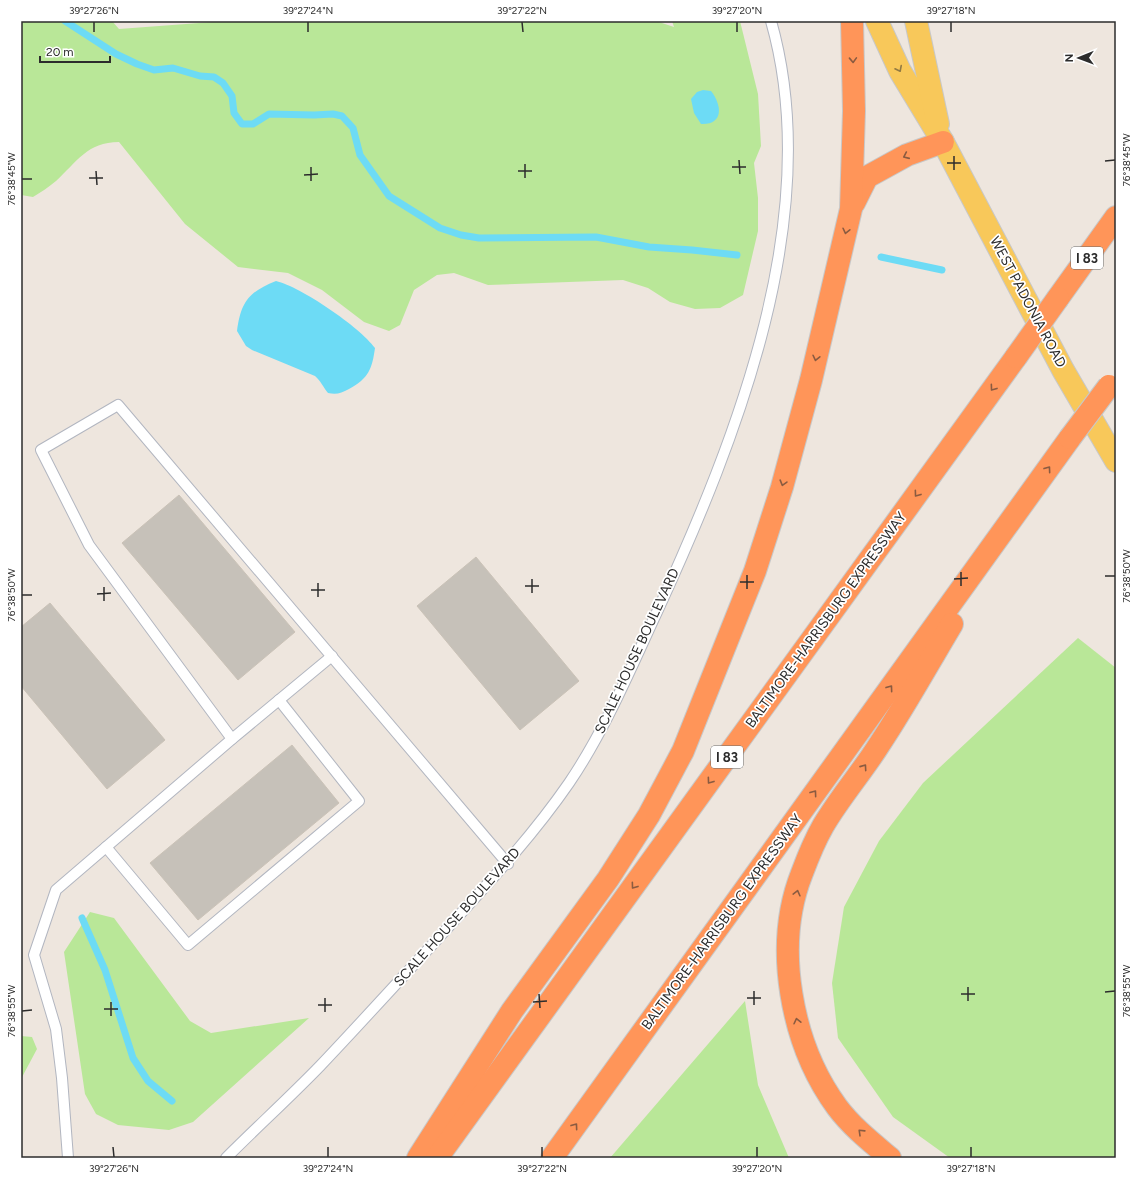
<svg xmlns="http://www.w3.org/2000/svg" width="1137" height="1179" viewBox="0 0 1137 1179" font-family="Figtree,sans-serif">
  <rect width="100%" height="100%" fill="#eee6de"/>
  <g fill="#b9e798">
    <path d="M21,21H112L119,29L226,21H656L674,27L672,21H740L758,94L761,146L754,163L758,198V231L743,295L720,308L695,309L670,302L648,288L623,280L488,285L454,273L437,275L414,290L400,325L389,331L364,322L322,290L288,273L238,267L185,224L119,142C87,142 77,162 56,181C49,187 41,192 33,197L21,195Z"/>
    <polygon points="1078,638 1116,668 1116,1157 950,1158 893,1117 838,1038 832,983 844,907 879,841 923,783"/>
    <polygon points="90,912 114,918 190,1021 211,1033 309,1018 193,1122 169,1130 118,1125 96,1114 85,1094 64,952"/>
    <polygon points="745,1001 758,1085 789,1158 610,1158"/>
    <polygon points="21,1036 32,1037 37,1049 21,1079"/>
  </g>
  <g fill="#6ddbf5">
    <path d="M703,90L711,91C722,105 724,125 701,124L694,113L691,99L697,92Z"/>
    <path d="M276,281C301,287 360,327 375,348C372,369 369,378 349,389C341,393 337,395 328,393C323,387 321,381 315,376L252,350L246,346L237,331C241,301 249,292 276,281Z"/>
  </g>
  <g fill="none" stroke-linecap="round" stroke-linejoin="round">
    <g stroke="#6ddbf5" stroke-width="7">
      <polyline points="65,21 116,54 137,64 154,70 173,68 200,76 214,77 223,83 232,96 234,113 242,124 253,124 269,114 314,115 333,114 342,116 353,128 360,155 389,196 440,228 461,235 479,238 596,237 649,247 692,250 737,255"/>
      <polyline points="881,257 942,270"/>
      <polyline points="82,918 105,970 133,1058 148,1081 172,1101"/>
    </g>
  </g>
  <g fill="#c6c1b9" stroke="#cac2b7">
    <polygon points="179,495 295,632 238,680 122,543"/>
    <polygon points="476,557 579,681 520,730 417,606"/>
    <polygon points="50,603 165,740 107,789 21,686 21,627"/>
    <polygon points="292,745 339,803 198,920 150,863"/>
  </g>
  <g fill="none" stroke-linecap="round" stroke-linejoin="round">
    <defs>
      <g id="lane">
        <polyline points="232,739 89,545 41,450 118,405 508,864"/>
        <polyline points="106,847 188,945 359,801 279,700"/>
        <polyline points="68,1158 62,1078 56,1029 34,955 56,890 232,739 332,656"/>
        <path d="M226,1158C257,1127 290,1097 320,1066C358,1026 395,985 433,944C480,892 529,841 569,783C605,730 630,670 657,612C737,438 826,214 771,21"/>
      </g>
      <g id="primary">
        <polyline points="877,21 900,71 943,142 1063,370 1116,461"/>
        <polyline points="916,21 938,124"/>
      </g>
      <g id="highway">
        <polyline points="854,203 867,177 907,155 943,142"/>
        <polyline points="1058,298 1116,217"/>
        <polyline points="418,1158 512,1011 608,879 649,815 683,751 755,571 782,487 811,380 851,209 854,111 852,21"/>
        <polyline points="437,1158 1016,357"/>
        <polyline points="552,1158 1070,438"/>
        <path d="M890,1158C871,1142 852,1127 837,1107C791,1044 773,946 802,873C808,857 815,840 823,826C840,797 862,772 879,745C905,706 928,664 952,624"/>
      </g>
    </defs>
    <use href="#lane" stroke="#b2b6c0" stroke-width="12"/>
    <use href="#primary" stroke="#c8c8c8" stroke-width="24"/>
    <use href="#highway" stroke="#c8c8c8" stroke-width="24"/>
    <use href="#lane" stroke="#fff" stroke-width="10"/>
    <use href="#primary" stroke="#f8c85a" stroke-width="22"/>
    <use href="#highway" stroke="#ff9559" stroke-width="22"/>
    <defs>
      <g id="highway-bridge">
        <polyline points="1016,357 1058,298"/>
        <polyline points="1070,438 1109,386"/>
      </g>
    </defs>
    <use href="#highway-bridge" stroke="#c8c8c8" stroke-width="24" stroke-linecap="butt"/>
    <use href="#highway-bridge" stroke="#ff9559" stroke-width="22"/>
  </g>
  <defs><path id="oneway-chevron" d="M-2-3.5L2.5 0L-2 3.5" fill="none" stroke-width="1.6" stroke-linecap="round" stroke-linejoin="round"/></defs>
  <g stroke="#8b5b40">
    <use href="#oneway-chevron" transform="translate(853 60) rotate(88)"/>
    <use href="#oneway-chevron" transform="translate(906 156) rotate(156)"/>
    <use href="#oneway-chevron" transform="translate(846 231) rotate(103)"/>
    <use href="#oneway-chevron" transform="translate(816 358) rotate(103)"/>
    <use href="#oneway-chevron" transform="translate(993 388) rotate(126)"/>
    <use href="#oneway-chevron" transform="translate(1048 469) rotate(-54)"/>
    <use href="#oneway-chevron" transform="translate(783 483) rotate(106)"/>
    <use href="#oneway-chevron" transform="translate(917 494) rotate(126)"/>
    <use href="#oneway-chevron" transform="translate(890 688) rotate(-54)"/>
    <use href="#oneway-chevron" transform="translate(864 767) rotate(-55)"/>
    <use href="#oneway-chevron" transform="translate(710 781) rotate(126)"/>
    <use href="#oneway-chevron" transform="translate(814 793) rotate(-54)"/>
    <use href="#oneway-chevron" transform="translate(634 886) rotate(126)"/>
    <use href="#oneway-chevron" transform="translate(797 893) rotate(-76)"/>
    <use href="#oneway-chevron" transform="translate(797 1021) rotate(-103)"/>
    <use href="#oneway-chevron" transform="translate(575 1126) rotate(-54)"/>
    <use href="#oneway-chevron" transform="translate(861 1132) rotate(-136)"/>
  </g>
  <use stroke="#927a43" href="#oneway-chevron" transform="translate(899 69) rotate(63)"/>
  <path fill="none" stroke="#2c2c2c" stroke-width="1.5" d="M94,22V32M308,22V32M522,22L523,32M737,22V32M951,22V32M954,156V170M739,160L740,174M1105,161L1115,160M947,163H961M525,164V178M311,167V181M732,167H746M96,171L97,185M518,171H532M304,175L318,174M89,178H103M22,179H32M961,572V586M747,575V589M1105,576H1115M532,579V593M954,579L968,578M740,582H754M318,583V597M525,586H539M104,587V601M311,590H325M97,594L111,593M22,595H32M968,987V1001M754,991V1005M1105,992L1115,991M539,994L540,1008M961,994H975M325,998V1012M747,998H761M111,1002V1016M533,1002L547,1001M318,1005H332M104,1009H118M22,1011L32,1010M113,1147L114,1157M328,1147V1157M542,1147V1157M757,1147V1157M971,1147V1157"/>
  <g text-anchor="middle" dominant-baseline="central" stroke-width="3.5" stroke-linejoin="round" paint-order="stroke">
    <g fill="#fff" stroke="#6b6b6b" stroke-width="1">
      <rect x="1071" y="247" width="32" height="22" rx="3"/>
      <rect x="711" y="746" width="32" height="22" rx="3"/>
    </g>
    <g font-size="13" font-weight="bold" fill="#2c2c2c">
      <text x="1087" y="258">I 83</text>
      <text x="727" y="757">I 83</text>
    </g>
    <g font-size="14" fill="#2c2c2c" stroke="#fff">
      <text transform="translate(1028 302) rotate(62)">WEST PADONIA ROAD</text>
      <text transform="translate(826 620) rotate(-54)">BALTIMORE-HARRISBURG EXPRESSWAY</text>
      <text transform="translate(637 651) rotate(-65)">SCALE HOUSE BOULEVARD</text>
      <text transform="translate(457 917) rotate(-48)">SCALE HOUSE BOULEVARD</text>
      <text transform="translate(722 922) rotate(-54)">BALTIMORE-HARRISBURG EXPRESSWAY</text>
    </g>
  </g>
  <rect width="1137" height="1179" fill="none" stroke="#ffffff" stroke-width="44"/>
  <g transform="translate(1079 58) rotate(269)" stroke="#ffffff" stroke-width="3" paint-order="stroke">
  <path d="M0-3L7 15L0 10L-7 15Z" fill="#2c2c2c"/>
  <text y="-6" font-size="11" font-weight="bold" text-anchor="middle" fill="#2c2c2c">N</text>
  </g>
  <path d="M40 56v6h70v-6" fill="none" stroke="#2c2c2c" stroke-width="2"/>
  <text x="46" y="56" font-size="12" fill="#2c2c2c" stroke="#ffffff" stroke-width="3" paint-order="stroke">20 m</text>
  <rect x="22" y="22" width="1093" height="1135" fill="none" stroke="#2c2c2c" stroke-width="1.5"/>
  <g font-size="10" text-anchor="middle" fill="#2c2c2c">
    <text x="94" y="14">39°27'26"N</text>
    <text x="308" y="14">39°27'24"N</text>
    <text x="522" y="14">39°27'22"N</text>
    <text x="737" y="14">39°27'20"N</text>
    <text x="951" y="14">39°27'18"N</text>
    <text transform="translate(1126 160) rotate(-90)" y="4">76°38'45"W</text>
    <text transform="translate(11 179) rotate(-90)" y="4">76°38'45"W</text>
    <text transform="translate(1126 576) rotate(-90)" y="4">76°38'50"W</text>
    <text transform="translate(11 595) rotate(-90)" y="4">76°38'50"W</text>
    <text transform="translate(1126 991) rotate(-90)" y="4">76°38'55"W</text>
    <text transform="translate(11 1011) rotate(-90)" y="4">76°38'55"W</text>
    <text x="114" y="1172">39°27'26"N</text>
    <text x="328" y="1172">39°27'24"N</text>
    <text x="542" y="1172">39°27'22"N</text>
    <text x="757" y="1172">39°27'20"N</text>
    <text x="971" y="1172">39°27'18"N</text>
  </g>
</svg>
